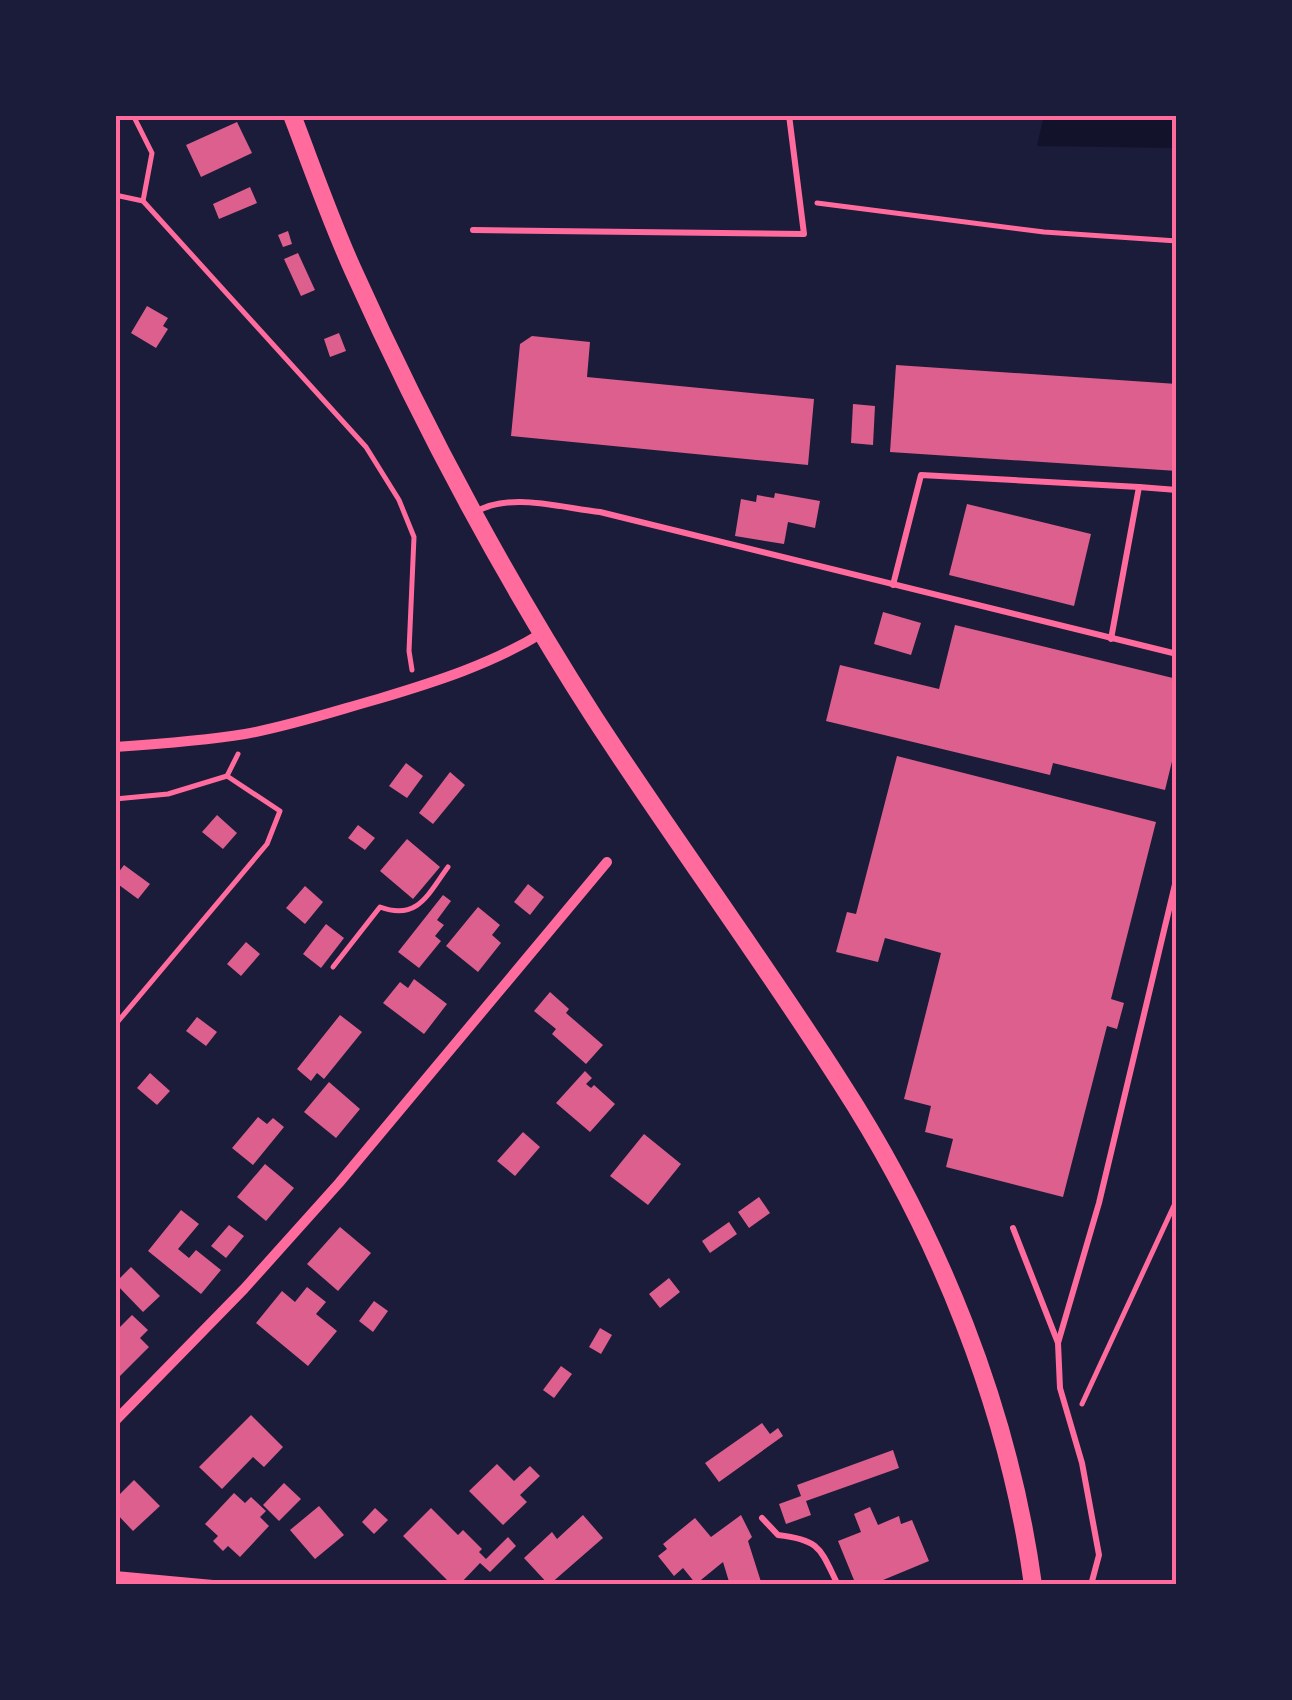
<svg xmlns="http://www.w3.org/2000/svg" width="1292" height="1700" viewBox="0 0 1292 1700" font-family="'Fira Sans',sans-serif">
  <rect width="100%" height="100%" fill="#1b1b3a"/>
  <polygon fill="#12122b" points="1044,115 1177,115 1177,148 1037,146"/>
  <g fill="#dd5f8e">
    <polygon points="237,122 252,153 201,177 186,145"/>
    <polygon points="250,187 257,203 219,219 213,204"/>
    <polygon points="288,231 292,244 283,247 278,235"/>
    <polygon points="298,253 315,290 301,296 284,259"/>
    <polygon points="147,306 168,318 163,326 168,329 156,348 131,333"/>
    <polygon points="339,333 346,351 330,357 324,339"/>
    <polygon points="532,336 590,342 587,377 814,399 808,465 511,436 520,344"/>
    <polygon points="896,365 1177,384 1177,471 890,452"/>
    <polygon points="853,404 875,406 873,445 851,443"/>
    <polygon points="775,493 820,501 815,528 788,522 784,544 735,536 741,499 756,502 757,495 774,498"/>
    <polygon points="967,504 1091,534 1074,606 949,575"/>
    <polygon points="883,612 921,623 911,655 874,644"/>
    <polygon points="955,625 1177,679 1177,741 1165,790 1053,763 1050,775 826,721 840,665 939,689"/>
    <polygon points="897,756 1156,822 1111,999 1124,1003 1117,1029 1107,1026 1063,1197 946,1167 953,1139 925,1132 931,1106 904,1099 941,953 885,938 878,962 836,952 847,912 856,914"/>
    <polygon points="406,763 423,776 407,798 389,786"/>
    <polygon points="450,772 465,785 433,824 419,813"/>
    <polygon points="217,815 237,833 223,849 202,832"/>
    <polygon points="358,825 375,838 365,850 348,838"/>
    <polygon points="407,839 440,867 413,899 380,871"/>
    <polygon points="124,865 150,884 138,899 115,882 115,877"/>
    <polygon points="528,884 544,897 530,915 514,902"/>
    <polygon points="305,886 323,902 305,924 286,908"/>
    <polygon points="443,895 451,901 437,920 444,925 435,936 441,941 419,968 398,952"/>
    <polygon points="478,907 500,925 492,935 501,943 478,972 446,946"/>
    <polygon points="326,924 344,938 321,968 303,954"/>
    <polygon points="246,942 260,954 241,976 227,964"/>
    <polygon points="414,979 447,1004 424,1034 383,1003 400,982 408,988"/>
    <polygon points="550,992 569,1009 566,1013 603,1045 586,1064 552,1034 556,1029 534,1011"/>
    <polygon points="340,1015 362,1032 324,1079 317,1073 311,1081 297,1069"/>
    <polygon points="197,1017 217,1032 206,1046 186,1031"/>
    <polygon points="585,1071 592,1078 586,1084 591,1088 594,1085 615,1104 590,1132 556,1103"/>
    <polygon points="150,1073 170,1091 157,1105 137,1088"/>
    <polygon points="329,1082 360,1109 336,1138 304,1112"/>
    <polygon points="258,1117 267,1124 273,1118 284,1127 253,1165 232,1148"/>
    <polygon points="523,1132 540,1147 515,1176 497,1161"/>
    <polygon points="644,1134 681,1164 648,1205 610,1176"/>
    <polygon points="265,1164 294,1188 266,1221 237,1197"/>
    <polygon points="759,1197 770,1213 749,1228 738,1212"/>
    <polygon points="181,1210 199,1224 178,1249 189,1258 196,1250 221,1270 201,1294 148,1251"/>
    <polygon points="729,1222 737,1234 710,1253 702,1241"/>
    <polygon points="229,1225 244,1236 226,1258 211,1246"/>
    <polygon points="340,1227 371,1253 338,1291 307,1264"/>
    <polygon points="131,1267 160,1296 143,1312 115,1283"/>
    <polygon points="669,1278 680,1292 660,1308 649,1294"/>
    <polygon points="307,1287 326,1302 316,1314 337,1331 308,1366 256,1323 282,1291 295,1302"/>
    <polygon points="374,1301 388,1311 373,1332 359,1321"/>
    <polygon points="132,1315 148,1330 140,1338 149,1347 115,1381 115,1332"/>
    <polygon points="600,1328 612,1335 601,1354 589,1347"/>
    <polygon points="561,1366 572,1374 554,1398 543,1390"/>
    <polygon points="251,1415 283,1447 264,1467 253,1457 222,1489 199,1467"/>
    <polygon points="762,1423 770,1434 778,1428 783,1436 719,1482 705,1463"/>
    <polygon points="893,1450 899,1468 806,1501 811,1515 786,1524 779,1504 801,1496 797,1485"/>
    <polygon points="497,1464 514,1481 530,1466 540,1476 520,1495 527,1502 503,1525 469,1491"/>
    <polygon points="134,1480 160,1506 133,1531 115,1512 115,1499"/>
    <polygon points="284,1483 301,1499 279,1521 263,1505"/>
    <polygon points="234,1493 245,1503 251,1497 266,1511 260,1517 269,1526 240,1557 228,1546 223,1551 213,1541 218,1536 205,1524"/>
    <polygon points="319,1506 344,1535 315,1559 290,1530"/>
    <polygon points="870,1507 878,1525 899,1516 901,1524 912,1520 929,1561 871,1585 856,1585 838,1541 861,1532 854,1514"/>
    <polygon points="375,1508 388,1520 374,1534 362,1522"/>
    <polygon points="431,1508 458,1535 463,1530 482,1549 479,1552 486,1559 508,1537 516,1546 490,1572 480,1563 459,1585 452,1585 403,1536"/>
    <polygon points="583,1515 603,1538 549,1585 524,1558 552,1532 557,1539"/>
    <polygon points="741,1515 752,1537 748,1541 762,1585 730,1585 723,1562 696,1584 683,1568 674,1576 658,1556 667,1549 663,1544 695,1518 711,1537"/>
  </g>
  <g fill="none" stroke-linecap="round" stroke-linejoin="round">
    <g stroke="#ff6b9d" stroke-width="5">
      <polyline points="133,115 152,153 143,201"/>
      <polyline points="115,195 143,201 366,447 399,500 414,537 409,651 412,670"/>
      <polyline points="817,203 1044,232 1177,241"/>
      <polyline points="115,799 168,794 227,776 238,754"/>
      <path d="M333,967L380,907C418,921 428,894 448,867"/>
      <polyline points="115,1025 267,844 280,811 227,776"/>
      <polyline points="1082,1404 1177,1199"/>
    </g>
    <g stroke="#ff6b9d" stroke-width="6">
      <polyline points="473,230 804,234 789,115"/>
      <path d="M474,513C508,491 562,508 600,512L1177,654"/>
      <polyline points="893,585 921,475 1139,487"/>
      <polyline points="1111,639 1139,487 1177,490"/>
      <polyline points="1013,1228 1058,1343"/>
      <path d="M762,1518L778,1535C821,1540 820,1549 838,1585"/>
      <polyline points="1091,1585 1099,1555 1082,1463 1060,1388 1058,1343 1099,1203 1177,876"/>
    </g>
    <g stroke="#ff6b9d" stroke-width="10">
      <path d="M115,747C159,744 202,741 245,734C290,726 335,711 378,699C435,682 492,664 542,633"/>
      <polyline points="115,1421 244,1289 339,1183 607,862"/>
      <polyline points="115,1576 213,1585"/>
    </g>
    <path stroke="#ff6b9d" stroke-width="18" d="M292,115C312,167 330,219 353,270C422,424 503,575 594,717C674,840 762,959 841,1083C938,1233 1009,1408 1033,1585"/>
  </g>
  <rect width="1292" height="1700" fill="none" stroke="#1b1b3a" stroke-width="235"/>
  <rect x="118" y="118" width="1056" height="1464" fill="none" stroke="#ff6b9d" stroke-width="4"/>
</svg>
